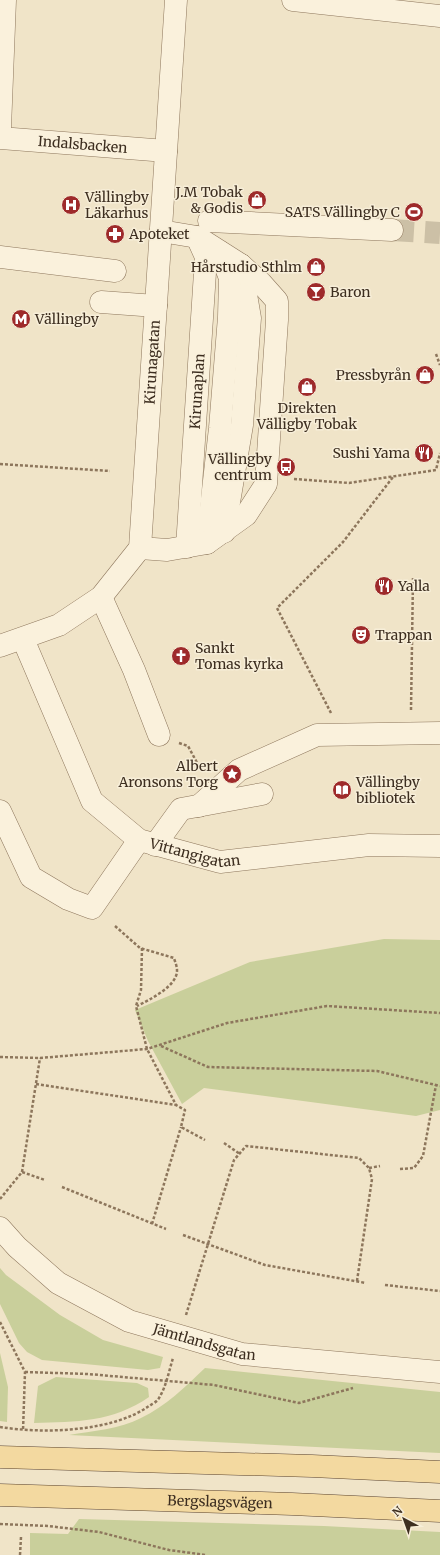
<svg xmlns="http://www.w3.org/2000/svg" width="440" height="1555" viewBox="0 0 440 1555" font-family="Merriweather,serif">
  <rect width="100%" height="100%" fill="#f0e4c8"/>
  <g fill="#c9cf9b">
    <polygon points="384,939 440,940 440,1110 416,1116 204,1088 182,1104 148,1041 135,1010 250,962"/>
    <polygon points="0,1268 6,1275 60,1315 103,1340 163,1357 160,1368 148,1370 42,1360 27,1352 19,1343 0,1304"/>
    <polygon points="0,1353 8,1387 7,1422 0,1421"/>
    <path d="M205,1368L440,1392V1453L69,1435C92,1431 120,1429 141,1418C166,1406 185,1387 205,1368Z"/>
    <path d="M56,1377L137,1383L148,1388L149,1397C113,1422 76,1422 34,1423L38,1386Z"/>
    <polygon points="79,1519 324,1526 440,1532 440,1555 30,1555 30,1533 68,1534"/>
  </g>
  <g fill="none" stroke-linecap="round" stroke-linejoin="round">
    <polyline stroke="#ccc0a6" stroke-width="22" stroke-dasharray="22 11" stroke-linecap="butt" points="392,230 440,233"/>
    <defs>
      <g id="minor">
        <polyline points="293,0 440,16"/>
        <polyline points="0,128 5,0"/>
        <path id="s1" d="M0,138L166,151"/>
        <polyline points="209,221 392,230"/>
        <polyline points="0,257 115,271"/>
        <polyline points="101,302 156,306"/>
        <polyline points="224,532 242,425 250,318 241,265"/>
        <polyline points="207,543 220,428 229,317 230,278 220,252"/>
        <path id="s2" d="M187,547L206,257L197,237"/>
        <polyline points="140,548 167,550 207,543 246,515 266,484 277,320 277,301 261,283 241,265 197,237 161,231"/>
        <polyline points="101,597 134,670 159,735"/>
        <path id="s3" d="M23,639L92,801L139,840L220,862L369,845L440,846"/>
        <path id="s4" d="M0,646L59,625L101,597L140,548L176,0"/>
        <polyline points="199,806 239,770 317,735 440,733"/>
        <polyline points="0,811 31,877 68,899 92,908 139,840"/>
        <polyline points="155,845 181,809 262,794"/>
        <path id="s5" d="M0,1228L17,1247L58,1283L129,1321L242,1354L440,1372"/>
      </g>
      <g id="major">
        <polyline points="0,1457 312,1466 440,1472"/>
        <path id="s6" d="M0,1495L292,1504L440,1511"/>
      </g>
    </defs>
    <use href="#minor" stroke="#8d765c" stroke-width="23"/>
    <use href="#major" stroke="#5b4430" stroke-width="23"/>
    <g stroke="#8d765c" stroke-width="2.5" stroke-dasharray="3 2" stroke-linecap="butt">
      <polyline points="436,354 440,365"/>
      <polyline points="0,464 110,471"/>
      <polyline points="294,479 349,483 436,470 440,453"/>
      <polyline points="411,710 413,578"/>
      <polyline points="331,713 277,608 343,542 393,477"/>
      <polyline points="179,743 188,746 202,772"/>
      <path d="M115,926L140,948L174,958C175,962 177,966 177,970C178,986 149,1000 137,1006"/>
      <polyline points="142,948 141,990 136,1006 147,1049 176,1105 185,1110 181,1127 205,1140"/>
      <polyline points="161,1046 208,1067 377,1071 440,1086"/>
      <polyline points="0,1057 40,1058 147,1049 227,1023 327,1006 440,1013"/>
      <polyline points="36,1084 176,1105"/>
      <polyline points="224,1143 240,1154"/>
      <polyline points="369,1168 380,1166"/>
      <polyline points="400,1169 414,1168 423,1156 436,1085"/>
      <polyline points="22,1172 40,1058"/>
      <polyline points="62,1187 166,1229"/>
      <polyline points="0,1199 22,1172 45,1180"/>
      <polyline points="152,1224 181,1127"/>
      <polyline points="183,1235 265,1265 366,1283"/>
      <polyline points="385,1285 440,1291"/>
      <polyline points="186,1315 234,1160 246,1146 359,1158 369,1168 372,1179 357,1281"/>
      <polyline points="0,1322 25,1372 23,1431"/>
      <polyline points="25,1372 88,1374 214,1385 299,1403 353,1388"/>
      <path d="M0,1427C44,1434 112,1432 149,1406C152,1404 157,1402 159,1398C166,1387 169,1371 173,1358"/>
      <polyline points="0,1524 48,1526 99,1532 169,1550 206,1555"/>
      <polyline points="20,1555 21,1537"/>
    </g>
    <use href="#minor" stroke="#faf1dc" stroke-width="22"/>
    <use href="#major" stroke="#f3d9a0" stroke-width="22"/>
  </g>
  <defs>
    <symbol id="shop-disc" viewBox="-11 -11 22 22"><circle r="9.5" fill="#9e2a2b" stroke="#f7eed8"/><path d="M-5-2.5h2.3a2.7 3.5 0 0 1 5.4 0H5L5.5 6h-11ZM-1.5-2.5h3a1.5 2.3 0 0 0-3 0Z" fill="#fff"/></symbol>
    <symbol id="hospital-disc" viewBox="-11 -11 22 22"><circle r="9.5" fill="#9e2a2b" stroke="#f7eed8"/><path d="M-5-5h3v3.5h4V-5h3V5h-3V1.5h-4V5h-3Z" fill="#fff"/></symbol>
    <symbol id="stadium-disc" viewBox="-11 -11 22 22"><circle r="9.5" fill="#9e2a2b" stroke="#f7eed8"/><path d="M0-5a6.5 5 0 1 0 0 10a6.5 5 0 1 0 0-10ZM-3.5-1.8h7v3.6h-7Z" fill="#fff"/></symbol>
    <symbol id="pharmacy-disc" viewBox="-11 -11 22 22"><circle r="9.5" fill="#9e2a2b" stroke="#f7eed8"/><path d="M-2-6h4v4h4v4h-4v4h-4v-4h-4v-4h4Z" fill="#fff"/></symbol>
    <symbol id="bar-disc" viewBox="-11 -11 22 22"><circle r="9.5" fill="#9e2a2b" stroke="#f7eed8"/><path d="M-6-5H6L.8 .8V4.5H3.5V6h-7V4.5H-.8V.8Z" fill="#fff"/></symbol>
    <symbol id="metro-disc" viewBox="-11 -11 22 22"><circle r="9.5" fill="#9e2a2b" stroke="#f7eed8"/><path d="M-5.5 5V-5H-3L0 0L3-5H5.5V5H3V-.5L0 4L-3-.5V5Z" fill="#fff"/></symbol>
    <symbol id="restaurant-disc" viewBox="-11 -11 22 22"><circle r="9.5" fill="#9e2a2b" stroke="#f7eed8"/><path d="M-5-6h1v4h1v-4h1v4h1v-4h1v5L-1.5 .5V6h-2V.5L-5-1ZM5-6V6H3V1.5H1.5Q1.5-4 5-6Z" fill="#fff"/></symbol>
    <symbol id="bus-disc" viewBox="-11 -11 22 22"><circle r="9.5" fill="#9e2a2b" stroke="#f7eed8"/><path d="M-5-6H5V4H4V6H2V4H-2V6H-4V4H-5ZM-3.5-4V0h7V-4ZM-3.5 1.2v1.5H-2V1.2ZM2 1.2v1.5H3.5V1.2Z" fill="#fff"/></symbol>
    <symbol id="theatre-disc" viewBox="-11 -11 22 22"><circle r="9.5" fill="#9e2a2b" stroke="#f7eed8"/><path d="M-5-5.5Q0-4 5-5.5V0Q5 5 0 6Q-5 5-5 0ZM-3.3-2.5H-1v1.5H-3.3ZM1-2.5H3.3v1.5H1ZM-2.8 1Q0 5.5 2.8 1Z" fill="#fff"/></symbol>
    <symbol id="church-disc" viewBox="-11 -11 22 22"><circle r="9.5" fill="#9e2a2b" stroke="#f7eed8"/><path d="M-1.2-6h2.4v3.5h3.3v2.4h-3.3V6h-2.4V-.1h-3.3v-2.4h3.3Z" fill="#fff"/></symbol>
    <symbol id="sight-disc" viewBox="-11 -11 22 22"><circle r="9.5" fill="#9e2a2b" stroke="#f7eed8"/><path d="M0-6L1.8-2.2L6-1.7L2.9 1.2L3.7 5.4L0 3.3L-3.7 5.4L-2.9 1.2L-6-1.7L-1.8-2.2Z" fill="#fff"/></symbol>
    <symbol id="library-disc" viewBox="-11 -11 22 22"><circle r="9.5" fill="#9e2a2b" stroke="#f7eed8"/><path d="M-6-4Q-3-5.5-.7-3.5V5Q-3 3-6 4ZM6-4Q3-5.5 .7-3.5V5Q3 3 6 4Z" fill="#fff"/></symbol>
  </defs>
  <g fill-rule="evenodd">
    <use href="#shop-disc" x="246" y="189" width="22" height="22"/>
    <use href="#hospital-disc" x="60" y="194" width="22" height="22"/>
    <use href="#stadium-disc" x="403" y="201" width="22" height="22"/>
    <use href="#pharmacy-disc" x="104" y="223" width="22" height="22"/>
    <use href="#shop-disc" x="305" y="256" width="22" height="22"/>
    <use href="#bar-disc" x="305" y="281" width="22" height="22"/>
    <use href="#metro-disc" x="10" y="308" width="22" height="22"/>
    <use href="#shop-disc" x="414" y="364" width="22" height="22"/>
    <use href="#shop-disc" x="296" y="376" width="22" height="22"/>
    <use href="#restaurant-disc" x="413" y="442" width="22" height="22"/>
    <use href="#bus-disc" x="275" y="456" width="22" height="22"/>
    <use href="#restaurant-disc" x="373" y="575" width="22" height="22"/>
    <use href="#theatre-disc" x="350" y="624" width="22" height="22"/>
    <use href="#church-disc" x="170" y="645" width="22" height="22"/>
    <use href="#sight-disc" x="221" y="763" width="22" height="22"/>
    <use href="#library-disc" x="331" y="779" width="22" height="22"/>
  </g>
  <g text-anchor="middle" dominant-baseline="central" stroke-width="3" stroke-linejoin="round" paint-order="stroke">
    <g font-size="14" fill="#3d2e20" stroke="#f7eed8">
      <text stroke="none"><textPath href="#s1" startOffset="83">Indalsbacken</textPath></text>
      <text stroke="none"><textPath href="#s4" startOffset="362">Kirunagatan</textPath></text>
      <text stroke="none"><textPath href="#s2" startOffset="156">Kirunaplan</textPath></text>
      <text stroke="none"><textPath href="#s3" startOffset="295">Vittangigatan</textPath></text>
      <text stroke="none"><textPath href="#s5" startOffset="239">Jämtlandsgatan</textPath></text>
      <text stroke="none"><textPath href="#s6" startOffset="220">Bergslagsvägen</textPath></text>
    </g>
    <g font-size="14" fill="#3d2e20" stroke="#f7eed8" text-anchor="start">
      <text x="243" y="192" text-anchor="end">J.M Tobak<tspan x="243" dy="16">&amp; Godis</tspan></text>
      <text x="85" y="197">Vällingby<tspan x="85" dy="16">Läkarhus</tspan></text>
      <text x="400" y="212" text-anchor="end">SATS Vällingby C</text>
      <text x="129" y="234">Apoteket</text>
      <text x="302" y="267" text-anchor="end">Hårstudio Sthlm</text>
      <text x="330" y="292">Baron</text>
      <text x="35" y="319">Vällingby</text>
      <text x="411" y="375" text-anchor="end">Pressbyrån</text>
      <text x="307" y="408" text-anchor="middle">Direkten<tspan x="307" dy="16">Välligby Tobak</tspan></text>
      <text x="410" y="453" text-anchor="end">Sushi Yama</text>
      <text x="272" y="459" text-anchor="end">Vällingby<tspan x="272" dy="16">centrum</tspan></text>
      <text x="398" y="586">Yalla</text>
      <text x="375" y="635">Trappan</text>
      <text x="195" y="648">Sankt<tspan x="195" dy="16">Tomas kyrka</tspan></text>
      <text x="218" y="766" text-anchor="end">Albert<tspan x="218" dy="16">Aronsons Torg</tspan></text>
      <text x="356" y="782">Vällingby<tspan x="356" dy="16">bibliotek</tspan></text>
    </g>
  </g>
  <g transform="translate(404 1519) rotate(319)" stroke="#f7eed8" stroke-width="3" paint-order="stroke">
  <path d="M0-3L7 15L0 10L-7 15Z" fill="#3d2e20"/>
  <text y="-6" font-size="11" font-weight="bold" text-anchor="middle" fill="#3d2e20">N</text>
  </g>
</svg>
